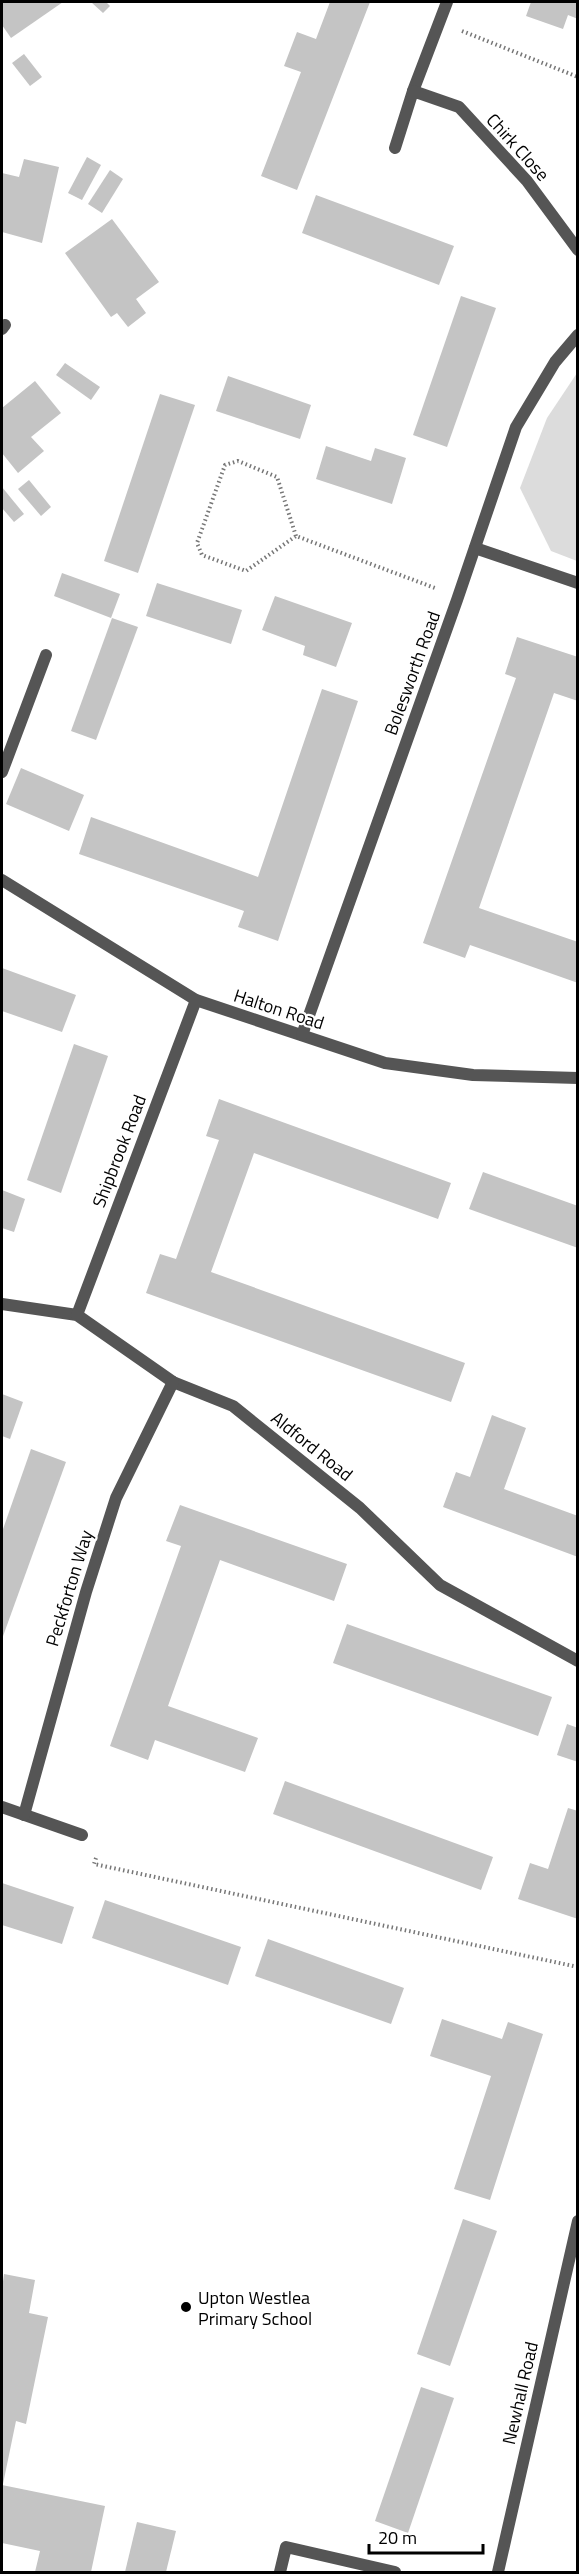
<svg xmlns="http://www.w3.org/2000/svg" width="579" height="2574" viewBox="0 0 579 2574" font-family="'Titillium Web',sans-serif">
  <rect width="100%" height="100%" fill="#fff"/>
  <polygon fill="#dcdcdc" points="577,373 577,561 551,551 520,488 547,418"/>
  <g fill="#c4c4c4">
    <polygon points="2,2 63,2 11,38 2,25"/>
    <polygon points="91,2 106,2 110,6 103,13"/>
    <polygon points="330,2 370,2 297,190 261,176 301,72 284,66 297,32 316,39"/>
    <polygon points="531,2 578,2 578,19 568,15 563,29 526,16"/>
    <polygon points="24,54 42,77 30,86 12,63"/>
    <polygon points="87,157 101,165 82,200 68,193"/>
    <polygon points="24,159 59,167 42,243 2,232 2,173 19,177"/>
    <polygon points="110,170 123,179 102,213 88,204"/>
    <polygon points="316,195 454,246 439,285 302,233"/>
    <polygon points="112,219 159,282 136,299 146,313 128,327 117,313 111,317 65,253"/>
    <polygon points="461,296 496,308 447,447 413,435"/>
    <polygon points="65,363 100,387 91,400 56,375"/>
    <polygon points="228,376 311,405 300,439 216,411"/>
    <polygon points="35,381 61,413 31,437 44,451 18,473 2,453 2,408"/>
    <polygon points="160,394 195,405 138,573 104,561"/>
    <polygon points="326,446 371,461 375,448 406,458 392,504 316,479"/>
    <polygon points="29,480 51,507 41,516 18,489"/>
    <polygon points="2,487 24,514 14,522 2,508"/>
    <polygon points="62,573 120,594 111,618 54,596"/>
    <polygon points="157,583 242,610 231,644 146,616"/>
    <polygon points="275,596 352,623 336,667 303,655 305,646 262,630"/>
    <polygon points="112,618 138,627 96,740 71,731"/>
    <polygon points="517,637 578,657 578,701 554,693 479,908 578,942 578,983 470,945 465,958 423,943 516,678 505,674"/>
    <polygon points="322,689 358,701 278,941 238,927 244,911 79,854 91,817 258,877"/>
    <polygon points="21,768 84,795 69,831 6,804"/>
    <polygon points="2,968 76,995 62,1032 2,1011"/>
    <polygon points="74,1044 108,1056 61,1193 27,1180"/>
    <polygon points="219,1099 451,1183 438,1219 254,1153 211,1272 465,1363 451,1402 146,1293 160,1254 176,1259 219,1140 206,1136"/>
    <polygon points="483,1172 578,1206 578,1248 469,1209"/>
    <polygon points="2,1190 25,1199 14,1232 2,1228"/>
    <polygon points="2,1394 23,1402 10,1439 2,1436"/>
    <polygon points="492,1415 526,1428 504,1489 578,1516 578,1557 443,1507 456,1472 470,1477"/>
    <polygon points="31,1449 66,1462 2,1639 2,1532"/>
    <polygon points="180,1505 347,1564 334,1601 220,1560 168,1706 258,1738 245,1772 155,1740 148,1760 110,1746 181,1546 166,1541"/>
    <polygon points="347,1624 552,1697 538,1736 333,1663"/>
    <polygon points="567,1724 578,1728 578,1762 557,1755"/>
    <polygon points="285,1781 493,1857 481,1890 273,1814"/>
    <polygon points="568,1808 578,1811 578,1919 518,1899 530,1863 548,1869"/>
    <polygon points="2,1883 74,1907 62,1944 2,1925"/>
    <polygon points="105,1900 241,1947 228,1985 92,1938"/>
    <polygon points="268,1939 404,1988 391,2024 255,1976"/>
    <polygon points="442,2019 502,2039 508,2022 543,2034 490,2200 454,2189 491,2076 430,2056"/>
    <polygon points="463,2219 497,2231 450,2366 417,2354"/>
    <polygon points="4,2274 35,2280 29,2313 48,2317 26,2424 16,2421 3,2484 2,2289"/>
    <polygon points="421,2387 454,2398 408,2533 375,2521"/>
    <polygon points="2,2485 105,2506 91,2572 35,2572 40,2551 2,2543"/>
    <polygon points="137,2522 176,2531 166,2572 125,2572"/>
  </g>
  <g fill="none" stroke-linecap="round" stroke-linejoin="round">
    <g stroke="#777" stroke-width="4" stroke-dasharray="1.5 3" stroke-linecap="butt">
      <polyline points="462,31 578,77"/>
      <polyline points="296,536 277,477 238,461 225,465 197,543 202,555 246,571 296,536 435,588"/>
      <polyline points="96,1858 94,1864 578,1967"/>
    </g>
    <g stroke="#555" stroke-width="12">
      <polyline points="2,772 46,655"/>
      <polyline points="280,2572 286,2547 395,2572"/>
    </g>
    <g stroke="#555" stroke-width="12">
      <polyline points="413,91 447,2"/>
      <polyline points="395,148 413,91 459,107 527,181 578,250"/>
      <polyline points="2,329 5,325"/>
      <polyline points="475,548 578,583"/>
      <polyline points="2,880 196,1000 385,1063 473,1075 578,1078"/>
      <polyline points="302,1035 457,600 516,427 555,362 578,335"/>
      <polyline points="2,1304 77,1315 173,1382 233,1406 360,1508 440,1585 578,1661"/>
      <polyline points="77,1315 196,1000"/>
      <polyline points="2,1807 82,1835"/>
      <polyline points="24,1815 86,1592 116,1498 173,1382"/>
      <polyline points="498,2572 578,2221"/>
    </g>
  </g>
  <circle fill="#000" stroke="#fff" stroke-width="2" cx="186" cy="2307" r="6"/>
  <g text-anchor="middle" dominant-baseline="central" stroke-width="4.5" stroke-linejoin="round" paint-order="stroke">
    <g font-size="18" fill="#000" stroke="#fff">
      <text transform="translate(518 147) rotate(48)">Chirk Close</text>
      <text transform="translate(412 673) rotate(-70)">Bolesworth Road</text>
      <text transform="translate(279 1009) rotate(18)">Halton Road</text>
      <text transform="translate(119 1151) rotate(-69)">Shipbrook Road</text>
      <text transform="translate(312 1446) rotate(39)">Aldford Road</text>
      <text transform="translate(69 1588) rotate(-73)">Peckforton Way</text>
      <text transform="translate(520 2393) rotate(-77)">Newhall Road</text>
    </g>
    <g font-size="18" fill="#000" stroke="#fff" text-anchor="start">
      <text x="198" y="2297">Upton Westlea<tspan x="198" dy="21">Primary School</tspan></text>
    </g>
  </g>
  <rect width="579" height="2574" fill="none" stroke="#000000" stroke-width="6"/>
  <path d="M369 2544v9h114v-9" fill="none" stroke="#000000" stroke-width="3"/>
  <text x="378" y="2544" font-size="18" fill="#000000" stroke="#ffffff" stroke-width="4.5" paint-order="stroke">20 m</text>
</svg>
